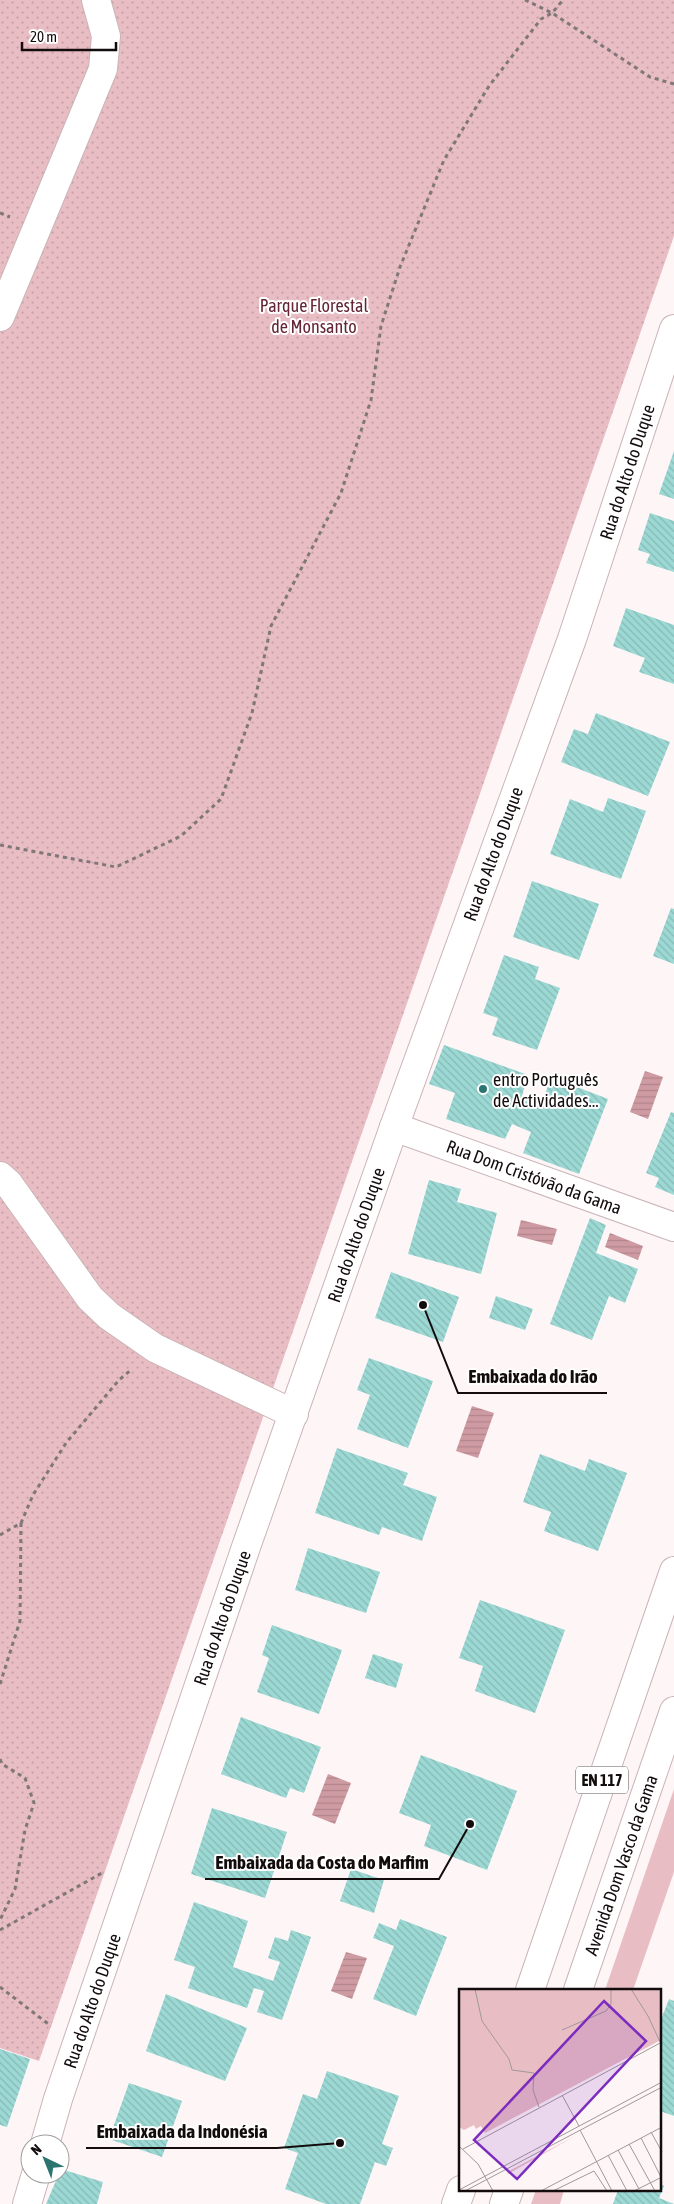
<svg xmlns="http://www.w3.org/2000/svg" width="674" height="2204" viewBox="0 0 674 2204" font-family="'Asap Condensed',sans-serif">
  <defs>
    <pattern id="park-dots" width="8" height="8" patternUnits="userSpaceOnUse" patternTransform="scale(1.25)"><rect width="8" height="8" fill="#e9bdc4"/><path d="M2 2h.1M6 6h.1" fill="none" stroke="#c7a1a7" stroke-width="1.8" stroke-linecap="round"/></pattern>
    <pattern id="water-rules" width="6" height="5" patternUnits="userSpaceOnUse" patternTransform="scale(1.25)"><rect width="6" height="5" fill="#cf9ba3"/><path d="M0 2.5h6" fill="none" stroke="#b1848b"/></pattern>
    <pattern id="building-back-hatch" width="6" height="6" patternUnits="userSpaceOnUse" patternTransform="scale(1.25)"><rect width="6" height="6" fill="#9cd9d4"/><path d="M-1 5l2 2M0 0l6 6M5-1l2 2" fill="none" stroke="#86b9b5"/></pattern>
  </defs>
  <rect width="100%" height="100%" fill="#fef5f6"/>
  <g fill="#e9bdc4">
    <polygon points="674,1789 674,1872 633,1990 605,1990"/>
    <polygon points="536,2190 564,2190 560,2204 531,2204"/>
  </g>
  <polygon fill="url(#park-dots)" points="0,0 674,0 674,236 39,2061 0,2048"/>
  <g fill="url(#water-rules)">
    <polygon points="645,1071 663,1077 648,1119 630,1112"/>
    <polygon points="521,1220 557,1229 552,1245 517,1236"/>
    <polygon points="610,1233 643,1246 638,1260 605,1247"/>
    <polygon points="472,1406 494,1413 478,1458 456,1451"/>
    <polygon points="328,1774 351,1783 335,1824 312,1815"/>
    <polygon points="346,1952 367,1958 352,1999 331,1991"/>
  </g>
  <g fill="url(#building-back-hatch)">
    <polygon points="674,451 674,499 659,494"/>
    <polygon points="650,513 674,521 674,572 646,563 650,554 638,550"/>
    <polygon points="626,608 674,625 674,684 639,672 645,658 613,646"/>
    <polygon points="596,713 670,742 648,796 561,762 574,729 588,734"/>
    <polygon points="608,798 646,811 621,879 550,854 570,799 603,812"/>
    <polygon points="532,881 599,904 579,960 513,937"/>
    <polygon points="671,908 674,909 674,964 653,956"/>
    <polygon points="504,955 539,967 535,979 560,988 537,1050 492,1035 498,1018 483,1013"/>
    <polygon points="444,1045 528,1075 522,1096 542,1103 551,1077 608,1099 579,1174 523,1153 531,1132 512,1124 505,1139 446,1119 455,1093 429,1084"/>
    <polygon points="671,1112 674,1113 674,1195 655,1187 659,1178 646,1173"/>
    <polygon points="429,1180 461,1189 457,1202 497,1213 481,1274 408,1254"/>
    <polygon points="590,1218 606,1225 596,1253 638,1269 625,1303 609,1296 592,1340 550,1324"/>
    <polygon points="391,1272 459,1297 443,1342 375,1318"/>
    <polygon points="496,1296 533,1309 525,1330 489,1318"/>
    <polygon points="369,1358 433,1381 408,1448 357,1429 370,1395 357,1390"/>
    <polygon points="337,1448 408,1473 403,1485 437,1497 422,1541 382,1527 379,1535 315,1513"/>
    <polygon points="540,1454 585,1471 589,1459 627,1473 598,1551 544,1531 551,1512 523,1502"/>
    <polygon points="308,1548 380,1572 366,1613 295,1590"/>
    <polygon points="480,1600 565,1630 535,1713 475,1691 483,1666 459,1658"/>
    <polygon points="272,1625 342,1650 319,1714 257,1692 269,1658 262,1655"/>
    <polygon points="373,1654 403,1664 396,1688 365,1678"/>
    <polygon points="241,1717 321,1747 304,1793 290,1788 286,1798 221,1774"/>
    <polygon points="421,1755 517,1791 487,1870 424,1846 431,1825 399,1813"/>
    <polygon points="212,1808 287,1832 265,1898 191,1874"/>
    <polygon points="351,1869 384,1880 374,1913 340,1901"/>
    <polygon points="194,1902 248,1921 233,1967 273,1981 280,1962 268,1958 275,1937 288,1941 291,1930 311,1937 282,2020 257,2012 264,1991 254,1988 247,2008 188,1988 195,1967 174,1960"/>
    <polygon points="400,1919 447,1937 416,2016 373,1999 394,1946 373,1938 379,1923 396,1930"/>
    <polygon points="166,1994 247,2028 225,2081 146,2051"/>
    <polygon points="669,1999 674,2001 674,2116 660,2111 660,2022"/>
    <polygon points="0,2049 30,2059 7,2127 0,2125"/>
    <polygon points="327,2071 399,2096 382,2144 393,2148 386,2166 375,2162 360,2204 326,2204 285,2189 298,2153 284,2148 303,2094 317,2099"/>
    <polygon points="129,2083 182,2101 162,2157 109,2139"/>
    <polygon points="61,2169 103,2182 97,2204 46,2204"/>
    <polygon points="660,2184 664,2186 659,2198 674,2204 613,2204 618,2190 660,2190"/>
  </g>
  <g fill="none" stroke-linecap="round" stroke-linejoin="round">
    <defs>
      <g id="minor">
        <polyline points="0,317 103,69 106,36 96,0"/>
        <polyline points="394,1127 674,1227"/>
        <polyline points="0,1176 8,1183 90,1298 109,1316 155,1348 294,1414"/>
        <polyline points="45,2144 58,2099 246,1547 394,1127 572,639 674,329"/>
        <polyline points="27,2204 36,2174"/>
      </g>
      <g id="major">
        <polyline points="530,1990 674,1571"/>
        <polyline points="578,1990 674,1711"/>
        <polyline points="456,2204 461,2190"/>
        <polyline points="504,2204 509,2190"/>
      </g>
    </defs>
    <use href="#minor" stroke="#cab4b7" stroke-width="30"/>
    <use href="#major" stroke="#cab4b7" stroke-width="30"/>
    <g stroke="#7f7778" stroke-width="3" stroke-dasharray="4 4" stroke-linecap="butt">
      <polyline points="525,0 552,13 650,77 674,84"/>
      <polyline points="0,213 10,217"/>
      <polyline points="0,845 116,867 181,836 221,799 252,713 271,626 341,493 371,400 381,326 400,267 444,160 489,86 541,19 552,13 563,0"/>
      <polyline points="0,1535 21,1523 33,1495 66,1443 119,1380 132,1369"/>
      <polyline points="0,1684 20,1621 21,1523"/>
      <polyline points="0,1759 2,1764 25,1778 34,1803 25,1830 15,1889 0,1920"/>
      <polyline points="0,1930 102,1873"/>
      <polyline points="0,1987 51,2026"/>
    </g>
    <use href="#minor" stroke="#fff" stroke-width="28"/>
    <use href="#major" stroke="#fff" stroke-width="28"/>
  </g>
  <circle fill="#2b7470" stroke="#fff" stroke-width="2" cx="483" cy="1089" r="5"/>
  <g text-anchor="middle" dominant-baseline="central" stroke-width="4" stroke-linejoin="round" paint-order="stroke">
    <rect fill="#fff" stroke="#5a5556" stroke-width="1" x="576" y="1766.5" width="52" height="27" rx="4"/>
    <g font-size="16" font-weight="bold" fill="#130c0d">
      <text x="602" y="1780">EN 117</text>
    </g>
    <g font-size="18" fill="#642534" stroke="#fff">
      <text x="314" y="305">Parque Florestal<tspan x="314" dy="21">de Monsanto</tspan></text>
    </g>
    <g font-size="18" fill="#130c0d" stroke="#fff">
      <text transform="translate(627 472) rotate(-72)">Rua do Alto do Duque</text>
      <text transform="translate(493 854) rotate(-70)">Rua do Alto do Duque</text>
      <text transform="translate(534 1177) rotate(20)">Rua Dom Cristóvão da Gama</text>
      <text transform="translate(356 1235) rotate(-71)">Rua do Alto do Duque</text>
      <text transform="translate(222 1618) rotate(-71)">Rua do Alto do Duque</text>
      <text transform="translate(621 1865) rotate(-71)">Avenida Dom Vasco da Gama</text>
      <text transform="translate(92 2001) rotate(-71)">Rua do Alto do Duque</text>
    </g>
    <g font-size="18" fill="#130c0d" stroke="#fff" text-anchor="start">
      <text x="493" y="1079">entro Português<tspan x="493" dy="21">de Actividades…</tspan></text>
    </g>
  </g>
  <g transform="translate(459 1989)">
    <rect width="202" height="202" fill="#fef5f6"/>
    <path d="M116,147L49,185L48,183Z" fill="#e9bdc4"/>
    <path d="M0,0H202V51L26,144L22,137L17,140L15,136L5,141L0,138Z" fill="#e9bdc4"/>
    <path fill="none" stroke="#a09899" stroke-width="1" d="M16,0L23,32L50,70L53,81M172,0L189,27L203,57M103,41L147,22L152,15V0M53,81L75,84L74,101L80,118M103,106L120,137M121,141L153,202M192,143L203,163M182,149L202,188M170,155L196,202M0,157L19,175L34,202M4,160L203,53M159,161L180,200M149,166L168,202M0,201L203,93M6,202L203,98M82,202L203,138M94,202L135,182L148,202M175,202L203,188"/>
    <path fill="#7b2cbf" fill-opacity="0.15" stroke="#7b2cbf" stroke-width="2.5" d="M145,12L187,52L58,190L15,151Z"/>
    <rect width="202" height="202" fill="none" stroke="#130c0d" stroke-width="2.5"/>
  </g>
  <path fill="none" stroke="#130c0d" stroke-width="2" d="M423 1305L458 1393H607M470 1824L439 1879H205M340 2143L277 2148H86"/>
  <g fill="#130c0d" stroke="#fff" stroke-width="2">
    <circle cx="423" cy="1305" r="5"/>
    <circle cx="470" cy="1824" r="5"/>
    <circle cx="340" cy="2143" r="5"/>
  </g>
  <g font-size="19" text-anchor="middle" font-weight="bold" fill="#130c0d" stroke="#fff" stroke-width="4" stroke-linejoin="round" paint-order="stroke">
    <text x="533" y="1383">Embaixada do Irão</text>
    <text x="322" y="1869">Embaixada da Costa do Marfim</text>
    <text x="182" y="2138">Embaixada da Indonésia</text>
  </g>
  <g transform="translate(45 2159) rotate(317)"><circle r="24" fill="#ffffff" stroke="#a19e9e"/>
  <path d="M0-4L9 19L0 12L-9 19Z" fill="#2b7470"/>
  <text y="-8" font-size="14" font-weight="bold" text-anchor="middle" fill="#130c0d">N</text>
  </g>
  <path d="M22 42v8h94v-8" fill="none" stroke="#130c0d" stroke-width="2.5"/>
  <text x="30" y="42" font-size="15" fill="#130c0d" stroke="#ffffff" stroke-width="4" paint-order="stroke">20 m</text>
</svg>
